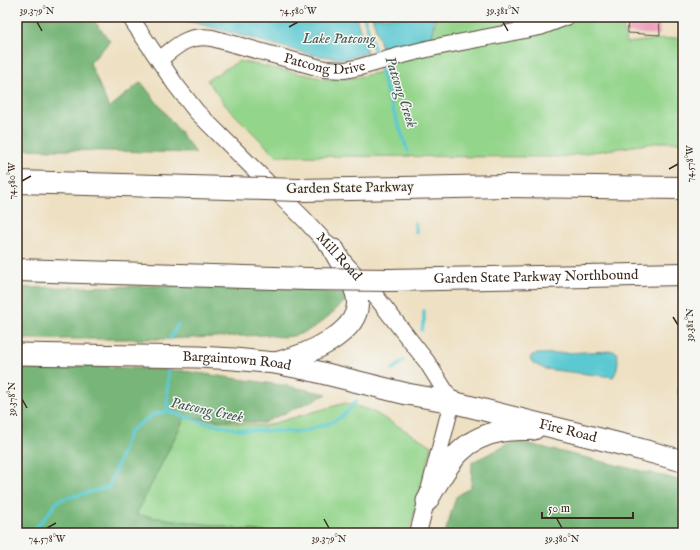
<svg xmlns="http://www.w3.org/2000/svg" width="700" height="550" viewBox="0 0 700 550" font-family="'IM FELL English',serif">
  <rect width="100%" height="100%" fill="#f6f6f2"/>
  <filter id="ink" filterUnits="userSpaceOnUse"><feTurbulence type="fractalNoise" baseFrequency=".025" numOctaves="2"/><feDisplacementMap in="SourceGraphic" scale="8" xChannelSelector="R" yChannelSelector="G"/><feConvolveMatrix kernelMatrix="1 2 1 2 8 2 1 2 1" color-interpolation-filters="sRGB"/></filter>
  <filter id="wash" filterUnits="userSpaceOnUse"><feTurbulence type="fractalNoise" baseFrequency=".012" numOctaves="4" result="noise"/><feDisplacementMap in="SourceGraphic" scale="16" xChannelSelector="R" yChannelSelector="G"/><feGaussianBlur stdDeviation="0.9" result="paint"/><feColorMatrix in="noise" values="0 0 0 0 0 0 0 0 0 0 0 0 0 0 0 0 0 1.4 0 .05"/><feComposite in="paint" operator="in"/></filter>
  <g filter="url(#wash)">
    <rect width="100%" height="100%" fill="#eee0c2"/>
    <g fill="#94d58c" stroke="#688055">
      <polygon points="436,17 622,17 626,43 683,37 683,142 661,142 559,157 276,156 226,106 207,80 239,61 326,79 353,78 381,72 433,34"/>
      <polygon points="345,403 370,410 432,446 409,533 272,533 136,515 185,417 264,426"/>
    </g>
    <g fill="#77b678" stroke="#59704b">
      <polygon points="17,17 91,17 110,41 90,63 109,108 141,82 196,153 17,149"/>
      <path d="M210,285L282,287L351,295C335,311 315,332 292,336C283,338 275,336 266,335L167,339H17V288Z"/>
      <polygon points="17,362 183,371 288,386 327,394 263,423 185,417 136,515 272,533 17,533"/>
      <polygon points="516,441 683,481 683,533 445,533 456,497 471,487 472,462"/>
    </g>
    <g fill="#5cc9d2" stroke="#4c7a78">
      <polygon points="181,17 356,17 367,53 344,59 313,55 181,19"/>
      <polygon points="372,17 434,17 431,44 382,48"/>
      <path d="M613,351L616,352C620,357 617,373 613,377L545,369L533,363L530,359L532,355L537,354Z"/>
    </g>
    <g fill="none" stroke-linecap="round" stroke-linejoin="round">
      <g stroke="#5cc9d2" stroke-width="3.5">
        <polyline points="364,17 377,58"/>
        <polyline points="379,66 388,96 408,151"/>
        <polyline points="415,223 416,232"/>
        <polyline points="422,330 424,320 424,311"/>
        <polyline points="170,339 178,324"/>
        <polyline points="392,370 403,361"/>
        <polyline points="167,411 168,370"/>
        <polyline points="32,533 59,500 109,487 130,431 152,415 167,411 206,423 241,430 302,432 330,423 341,417 349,410 356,401"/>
      </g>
    </g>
    <g id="blocks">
      <g fill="#eb97b4">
        <polygon points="627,17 659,17 660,35 628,33"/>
        <polygon points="682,382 683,382 683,395 679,394"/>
      </g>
    </g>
  </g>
  <g filter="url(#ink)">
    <use href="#blocks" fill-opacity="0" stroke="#564537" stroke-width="1"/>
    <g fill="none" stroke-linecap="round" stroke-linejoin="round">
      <defs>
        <g id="minor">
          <path id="s1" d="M130,17L175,84L196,111L304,219L377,298L427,362L452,402L418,533"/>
          <path id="s2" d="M159,60C177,46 187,34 212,38L324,69L345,70L360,67L399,56L431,48L540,27L566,17"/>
        </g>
        <g id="major">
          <path id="s3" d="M17,354L198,357L234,359L275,363L310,370L407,394L452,402L628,446L683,461"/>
          <path d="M276,363C303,356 364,334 357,297C355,284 340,262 334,250"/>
          <path d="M427,501C447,467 459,438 503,431C513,429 523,430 534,429"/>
        </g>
        <g id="highway">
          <polyline points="17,182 227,188"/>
          <polyline points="299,190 506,186 683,188"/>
          <polyline points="17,270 308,279"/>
          <path id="s4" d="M389,280L683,274"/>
        </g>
      </defs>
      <use href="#minor" stroke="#564537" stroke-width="18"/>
      <use href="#major" stroke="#564537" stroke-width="23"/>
      <use href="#highway" stroke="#564537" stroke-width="24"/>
      <use href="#minor" stroke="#fff" stroke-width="16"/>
      <use href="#major" stroke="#fff" stroke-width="21"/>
      <use href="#highway" stroke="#fff" stroke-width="22"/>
      <defs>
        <g id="highway-bridge">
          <polyline points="227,188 299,190"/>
          <polyline points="308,279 389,280"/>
        </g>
      </defs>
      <use href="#highway-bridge" stroke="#564537" stroke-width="24" stroke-linecap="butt"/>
      <use href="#highway-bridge" stroke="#fff" stroke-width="22"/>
    </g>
  </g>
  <path fill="none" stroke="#3b2a1e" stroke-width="1.5" d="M37,22L42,31M503,22L508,31M289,27L298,22M669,169L678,164M22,181L31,176M673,317L678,325M22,399L27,408M324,519L329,528M557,519L562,528M47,528L56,523"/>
  <g text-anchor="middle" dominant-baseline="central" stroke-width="3" stroke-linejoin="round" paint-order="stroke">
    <g font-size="14" fill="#3b2a1e" stroke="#f6f6f2">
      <text stroke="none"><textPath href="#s2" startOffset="176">Patcong Drive</textPath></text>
      <text transform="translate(350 188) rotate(-1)">Garden State Parkway</text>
      <text stroke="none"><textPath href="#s1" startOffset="319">Mill Road</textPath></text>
      <text stroke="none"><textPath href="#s4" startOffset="147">Garden State Parkway Northbound</textPath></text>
      <text stroke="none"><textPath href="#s3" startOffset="220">Bargaintown Road</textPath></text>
      <text stroke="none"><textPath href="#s3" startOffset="559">Fire Road</textPath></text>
    </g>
    <g font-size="15" font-style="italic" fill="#455a54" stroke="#f6f6f2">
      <text x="339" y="38">Lake Patcong</text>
      <text transform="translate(401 92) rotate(72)">Patcong Creek</text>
      <text transform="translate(207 410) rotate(12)">Patcong Creek</text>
    </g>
  </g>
  <rect width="700" height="550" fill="none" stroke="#f6f6f2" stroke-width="44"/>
  <path d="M542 512v6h91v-6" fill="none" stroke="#3b2a1e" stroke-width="2"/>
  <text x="548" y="512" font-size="12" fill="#3b2a1e" stroke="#f6f6f2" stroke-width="3" paint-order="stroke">50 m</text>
  <rect x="22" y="22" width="656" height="506" fill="none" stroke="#3b2a1e" stroke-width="1.5"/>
  <g font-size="10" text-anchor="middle" fill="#3b2a1e">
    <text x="37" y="14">39.379°N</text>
    <text x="298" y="14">74.580°W</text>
    <text x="503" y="14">39.381°N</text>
    <text transform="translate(689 164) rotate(-90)" y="4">74.578°W</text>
    <text transform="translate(11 181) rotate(-90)" y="4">74.580°W</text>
    <text transform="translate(689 325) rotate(-90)" y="4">39.381°N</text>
    <text transform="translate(11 399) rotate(-90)" y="4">39.378°N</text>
    <text x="47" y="542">74.578°W</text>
    <text x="329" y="542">39.379°N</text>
    <text x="562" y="542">39.380°N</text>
  </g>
</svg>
